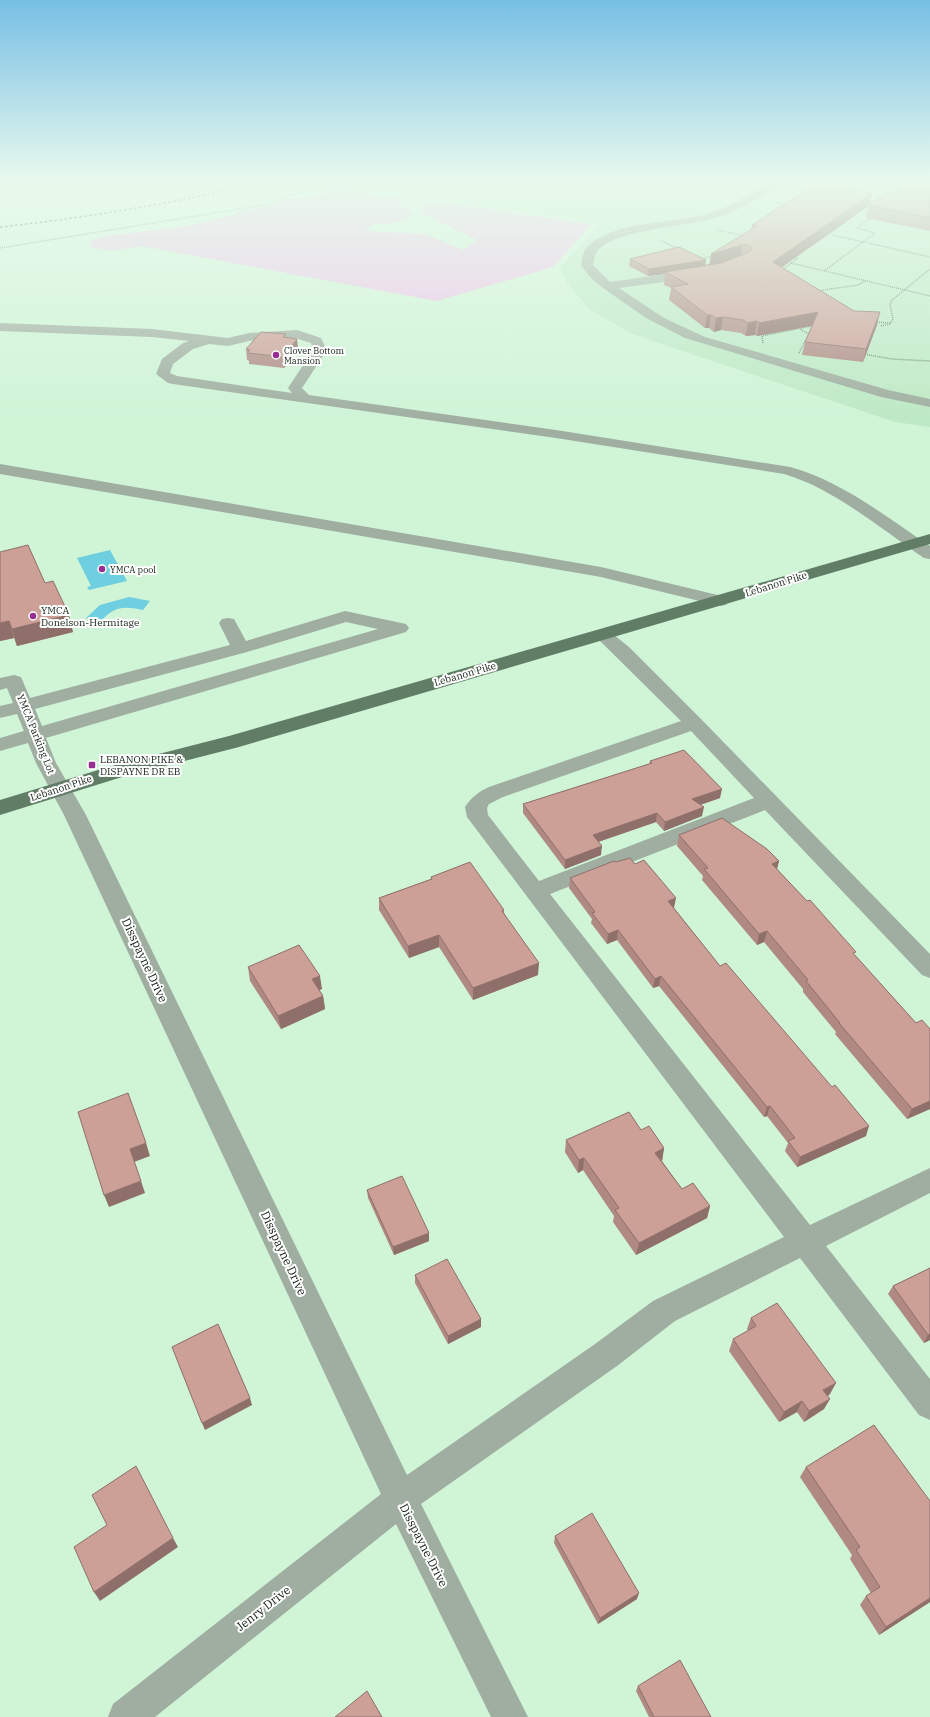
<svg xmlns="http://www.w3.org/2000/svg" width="930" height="1717" viewBox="0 0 930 1717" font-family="'IBM Plex Serif',serif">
  <rect width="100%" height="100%" fill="#cff4d6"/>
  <g fill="#bee9c5">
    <polygon points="164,180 252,180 229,187 193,193"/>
    <polygon points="352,180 930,180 930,427 895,422 632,334 589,309 567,283 560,267 601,223 338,185"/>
  </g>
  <path fill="#eec1e9" d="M342,190L369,193L383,198L394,196L402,200L400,205L408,209L412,216C399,223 387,225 373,224L366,231L426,234L463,250L477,240L421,213L426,203L432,201L592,224L553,267L437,301L142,246L110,251L92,247L91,241L106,236L188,226L237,214L235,212L266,207L288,199L321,194L328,191Z"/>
  <g fill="#6ecfe0">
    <polygon points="110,550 127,581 89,590 87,587 91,586 77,558"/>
    <path d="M129,597L150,601L143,610C123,606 115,606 101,621L86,618L100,605Z"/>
  </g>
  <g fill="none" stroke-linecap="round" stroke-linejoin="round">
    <g stroke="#6a826f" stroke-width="1.5" stroke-dasharray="1 1" stroke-linecap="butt">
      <polyline points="875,180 901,190"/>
      <polyline points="774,202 787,205"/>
      <polyline points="718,230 744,236"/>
      <polyline points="832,235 930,257"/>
      <polyline points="660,240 678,249"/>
      <polyline points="0,248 264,205 334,180"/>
      <polyline points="700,259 713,256"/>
      <polyline points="791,263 930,296"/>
      <polyline points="782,270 797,259 792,257"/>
      <polyline points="824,271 875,233 857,228 871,218"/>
      <polyline points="817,291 858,285 865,281"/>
      <polyline points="875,322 890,323"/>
      <polyline points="881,326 890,324 893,319 890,305 892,300 930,269"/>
      <polyline points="763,343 762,336 811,326"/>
      <polyline points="799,353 809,334 800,329"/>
      <polyline points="863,354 892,359 930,361"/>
    </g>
    <g fill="#9faea1" fill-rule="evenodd">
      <path d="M772,180H785C775,192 731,214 715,218C688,227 611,229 596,253C594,256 594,262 593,265L610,282L694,270L698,271L700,274L694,278L619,288L664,318L705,337L888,390L930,399V407L881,397L685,338L646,318L603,288L590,277L581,265C582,260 583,254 585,250C608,220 676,224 710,213C732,206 752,192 772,180Z"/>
      <path d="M0,323L152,329L228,338L249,333L297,330L321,338L327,350L302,388L309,395L556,430L790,467C842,481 886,517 930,546V559L924,558C881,529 833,488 784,474L556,438L173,384L168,383L156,374L162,359L183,343L189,341L152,337L0,331ZM278,338H295L311,343L313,350L288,388L292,393L177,376L170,373L173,364L193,349L209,344L228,346L249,341Z"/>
      <polygon points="0,464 601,567 726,597 729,601 726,605 720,606 601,577 0,474"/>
      <path d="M345,611L406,624L409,628L406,632L46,738L56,763L86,815L407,1475L595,1344L653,1301L784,1237L467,817L465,807C472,797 478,792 489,787L681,721L594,635L597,631L603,630L609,631L629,647L701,719L930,954V978L922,975L765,810L550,894L810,1225L930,1168V1193L826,1246L930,1379V1420L919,1415L800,1258L675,1321L617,1366L421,1504L528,1717H491L396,1524L155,1717H108L113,1704L381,1494L64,815L36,763L28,743L0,751V738L24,731L17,714L0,718V706L13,703L7,688L0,690V678L14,675L21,677L30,698L230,645L219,623L222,619L228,618L234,619L246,641ZM346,622L378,629L42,726L35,709L247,652ZM691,731L754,798L539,881L488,815L487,808L489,804L503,797Z"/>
    </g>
    <polygon fill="#617d66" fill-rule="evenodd" points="930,534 930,544 239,747 122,777 0,815 0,800 108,767 229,736"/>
    <path stroke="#405344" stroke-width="1.5" stroke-dasharray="2.5 2.5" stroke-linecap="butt" d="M0,227C92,217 182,202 271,180"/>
  </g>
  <g fill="#af8982">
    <polygon points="930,180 930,231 866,218 868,206 781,267 877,325 863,362 802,355 805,342 812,326 757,336 755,335 746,336 741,333 721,330 714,332 709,328 705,328 669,300 671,288 664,285 665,274 648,276 629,266 630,259 706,265 710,264 751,229 752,225 872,193 870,204 893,193"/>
    <polygon points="286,338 297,339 298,350 284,368 249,364 249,361 247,360 246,349"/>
    <polygon points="0,552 45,583 73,632 17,646 14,638 0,641"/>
    <polygon points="650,761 720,798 700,805 702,816 664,831 656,822 598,842 601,855 565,869 523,813 523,804 649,764"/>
    <polygon points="679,835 779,861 777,869 916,1023 930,1029 930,1109 907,1119 835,1034 836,1032 803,992 803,989 764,942 757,945 702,880 703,876 677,846"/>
    <polygon points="616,862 674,908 720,966 866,1136 797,1167 785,1151 788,1143 767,1116 764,1117 659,986 653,988 617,940 607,944 591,923 592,919 569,888 570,878"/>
    <polygon points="431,877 504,910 504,913 538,975 473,1000 439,947 409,958 379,910 379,898 431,879"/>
    <polygon points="248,967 322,989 319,990 323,996 325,1009 281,1029 250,981"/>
    <polygon points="641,1130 664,1148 662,1161 682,1189 710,1206 707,1218 636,1255 613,1222 614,1216 583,1170 578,1173 565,1152 566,1140"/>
    <polygon points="367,1190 429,1233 429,1241 394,1255 368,1198"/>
    <polygon points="930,1268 930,1340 924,1343 888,1294 893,1286"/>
    <polygon points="415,1275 481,1327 448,1344 415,1283"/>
    <polygon points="751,1318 830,1394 828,1396 824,1409 804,1422 797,1412 779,1422 729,1351 733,1339 748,1331 747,1329"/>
    <polygon points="806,1467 930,1602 879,1635 860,1605 866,1596 871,1593 850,1559 852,1555 800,1477"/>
    <polygon points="555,1536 637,1599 598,1624 554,1543"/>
    <polygon points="638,1686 711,1717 649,1717 636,1691"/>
  </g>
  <g fill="#8f6f6a">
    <polygon points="872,193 870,205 771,275 773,262"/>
    <polygon points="742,245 741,257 709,267 711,254"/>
    <polygon points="706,260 705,268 665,272 665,274 648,276 649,269"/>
    <polygon points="818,312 816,325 757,336 759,323"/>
    <polygon points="880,312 877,325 863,362 866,349"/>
    <polygon points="707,315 711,315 709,328 705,328"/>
    <polygon points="723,317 721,330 714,332 716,318"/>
    <polygon points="757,321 755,335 746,336 748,323"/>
    <polygon points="297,339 298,350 284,368 283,357"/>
    <polygon points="69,615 73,632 17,646 12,629"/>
    <polygon points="9,621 14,638 0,641 0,623"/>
    <polygon points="722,789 720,798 691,808 692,799"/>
    <polygon points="704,807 702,816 664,831 665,822"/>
    <polygon points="657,813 656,822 592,844 593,835"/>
    <polygon points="602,846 601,855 565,869 565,860"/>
    <polygon points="779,861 776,872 772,864"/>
    <polygon points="676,898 674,908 667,911 668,901"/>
    <polygon points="618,930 617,940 607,944 608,934"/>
    <polygon points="767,931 764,942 757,945 759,934"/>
    <polygon points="439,935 439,947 409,958 408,946"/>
    <polygon points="539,963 538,975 473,1000 473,988"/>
    <polygon points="320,976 322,989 313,993 312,979"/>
    <polygon points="661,976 659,986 653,988 655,979"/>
    <polygon points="323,996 325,1009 281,1029 278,1016"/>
    <polygon points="930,1101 930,1109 907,1119 912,1109"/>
    <polygon points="770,1106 767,1116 764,1117 767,1107"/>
    <polygon points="869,1126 866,1136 797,1167 800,1157"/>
    <polygon points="146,1143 150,1156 134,1162 130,1149"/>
    <polygon points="664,1148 662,1161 655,1153"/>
    <polygon points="584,1158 583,1170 578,1173 579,1160"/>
    <polygon points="141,1181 145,1193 109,1207 104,1195"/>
    <polygon points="710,1206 707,1218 636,1255 639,1243"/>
    <polygon points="429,1233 429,1241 394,1255 393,1247"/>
    <polygon points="481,1319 481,1327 448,1344 448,1336"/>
    <polygon points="930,1334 930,1340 924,1343 928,1335"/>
    <polygon points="836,1383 830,1394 818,1401 823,1390"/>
    <polygon points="250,1398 252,1405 205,1430 202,1423"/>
    <polygon points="830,1399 824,1409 804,1422 809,1411"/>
    <polygon points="802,1401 797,1412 779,1422 784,1412"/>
    <polygon points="173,1538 178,1547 100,1601 94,1592"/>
    <polygon points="639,1593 637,1599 598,1624 600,1618"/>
    <polygon points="930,1598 930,1602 879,1635 886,1627"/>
  </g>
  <g fill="#cc9f97" stroke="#8f6f6a">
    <polygon points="914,180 930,180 930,218 868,205 887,192 893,193"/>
    <polygon points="818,182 872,193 773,262 854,311 880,312 866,349 805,342 818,312 759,323 757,321 748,323 743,320 723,317 716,318 711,315 707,315 671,287 688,284 665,272 721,263 749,252 752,248 749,245 742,245 711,254 757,226 752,225"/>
    <polygon points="679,247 706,260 649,269 630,259"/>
    <polygon points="261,332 286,334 283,337 297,339 283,357 248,353 250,350 246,349"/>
    <polygon points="28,545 45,583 53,581 69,615 12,629 9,621 0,623 0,552"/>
    <polygon points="684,750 722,789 692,799 704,807 665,822 657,813 593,835 602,846 565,860 523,804 652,763 650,761"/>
    <polygon points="722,818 767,849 779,861 772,864 807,901 810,900 856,952 853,953 916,1023 922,1020 930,1029 930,1101 912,1109 839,1023 840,1023 806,981 808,980 767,931 759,934 704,869 708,868 679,835"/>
    <polygon points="630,858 635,864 644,860 676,898 668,901 720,966 726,963 832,1087 835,1085 869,1126 800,1157 788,1141 795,1138 770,1106 767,1107 661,976 655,979 618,930 608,934 592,913 595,912 570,878 614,861 616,862"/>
    <polygon points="470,862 504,910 502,911 539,963 473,988 439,935 408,946 379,898 432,879 431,877"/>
    <polygon points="299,945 320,976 312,979 323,996 278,1016 248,967"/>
    <polygon points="128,1093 146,1143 130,1149 141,1181 104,1195 78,1112"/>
    <polygon points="629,1112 641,1130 649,1126 664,1148 655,1153 682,1189 693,1183 710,1206 639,1243 615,1210 619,1208 584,1158 579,1160 566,1140"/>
    <polygon points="402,1176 429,1233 393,1247 367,1190"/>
    <polygon points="447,1259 481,1319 448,1336 415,1275"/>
    <polygon points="930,1268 930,1334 928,1335 893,1286"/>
    <polygon points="777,1303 836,1383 823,1390 830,1399 809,1411 802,1401 784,1412 733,1339 756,1326 751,1318"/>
    <polygon points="218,1324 250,1398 202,1423 172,1347"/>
    <polygon points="874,1425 930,1501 930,1598 886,1627 866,1596 880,1587 856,1550 860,1547 806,1467"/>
    <polygon points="136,1466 173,1538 94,1592 74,1547 107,1525 92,1495"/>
    <polygon points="592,1513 639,1593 600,1618 555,1536"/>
    <polygon points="680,1660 711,1717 654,1717 638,1686"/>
    <polygon points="367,1691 382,1717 335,1717"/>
  </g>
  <linearGradient id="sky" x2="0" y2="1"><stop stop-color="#77bfe5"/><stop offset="0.43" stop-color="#e9faed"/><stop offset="1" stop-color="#e9faed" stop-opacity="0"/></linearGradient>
  <rect width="930" height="421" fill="url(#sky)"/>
  <g fill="#972e91" stroke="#fff" stroke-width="1.5">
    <circle cx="276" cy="355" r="4"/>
    <circle cx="102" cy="569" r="4"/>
    <circle cx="33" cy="616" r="4"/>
    <rect x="88" y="761" width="8" height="8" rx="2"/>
  </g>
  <g text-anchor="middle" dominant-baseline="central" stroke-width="4" stroke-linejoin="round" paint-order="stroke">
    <g font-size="9" fill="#132116" stroke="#fff" text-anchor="start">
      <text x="284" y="350">Clover Bottom<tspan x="284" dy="10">Mansion</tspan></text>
      <text x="110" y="569">YMCA pool</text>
    </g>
    <g font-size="10" fill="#132116" stroke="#fff">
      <text transform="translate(776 584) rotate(-17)">Lebanon Pike</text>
      <text transform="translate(465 674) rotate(-16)">Lebanon Pike</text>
      <text transform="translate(36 734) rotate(68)">YMCA Parking Lot</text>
      <text transform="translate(61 788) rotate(-18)">Lebanon Pike</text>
    </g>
    <g font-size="10" fill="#132116" stroke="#fff" text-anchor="start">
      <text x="41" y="610">YMCA<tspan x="41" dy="12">Donelson-Hermitage</tspan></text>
      <text x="100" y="759">LEBANON PIKE &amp;<tspan x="100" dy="12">DISPAYNE DR EB</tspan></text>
    </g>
    <g font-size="12" fill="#132116" stroke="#fff">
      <text transform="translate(145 960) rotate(65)">Disspayne Drive</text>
      <text transform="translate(284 1253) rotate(65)">Disspayne Drive</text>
      <text transform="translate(424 1545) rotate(63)">Disspayne Drive</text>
      <text transform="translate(263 1608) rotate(-38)">Jenry Drive</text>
    </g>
  </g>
</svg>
